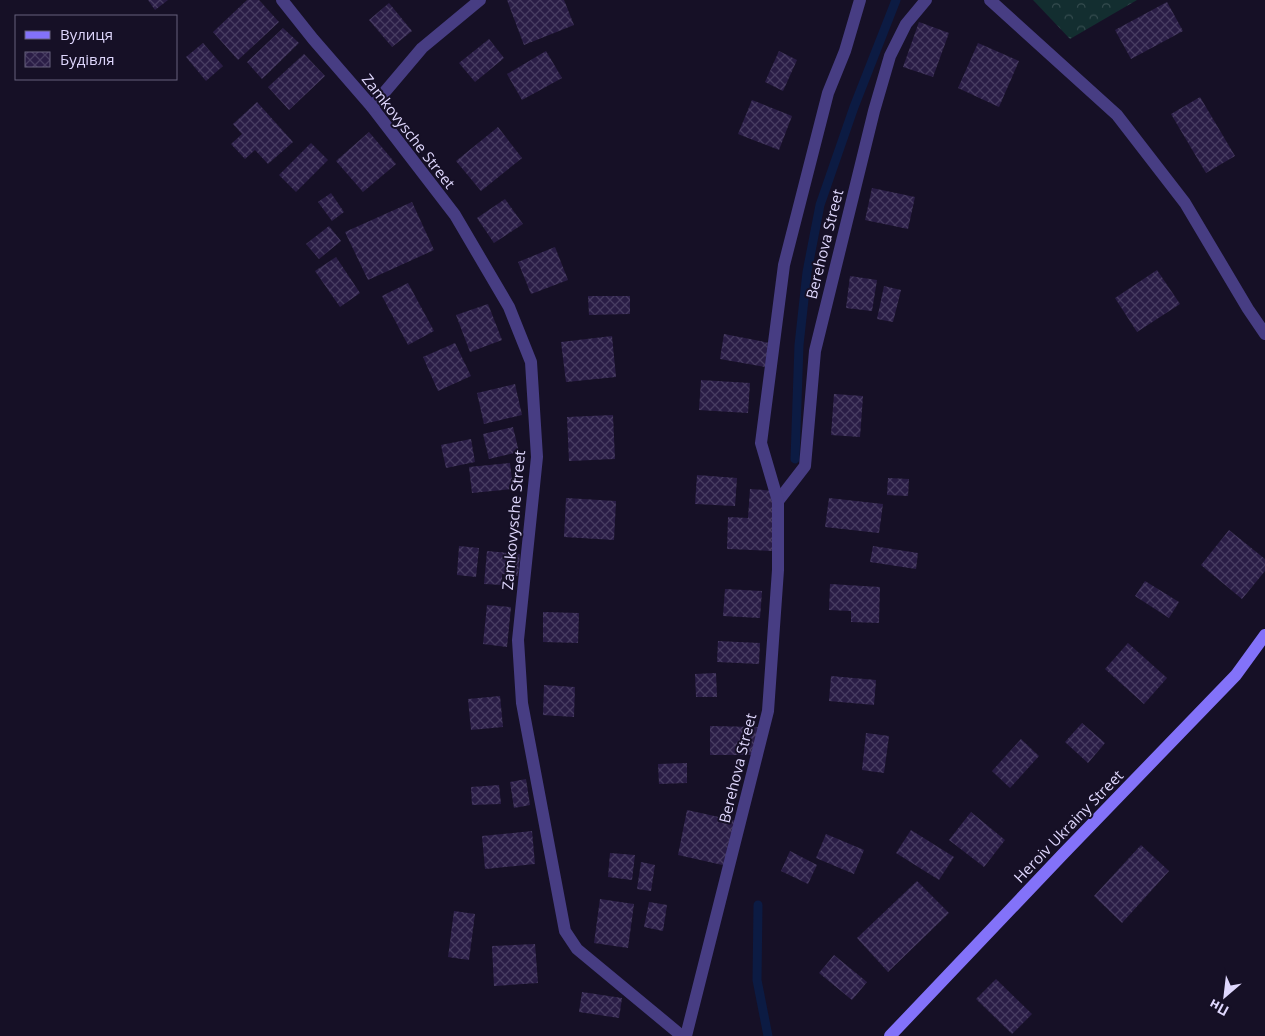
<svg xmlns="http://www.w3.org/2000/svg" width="1265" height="1036" viewBox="0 0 1265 1036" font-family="'Open Sans',sans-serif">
  <defs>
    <pattern id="park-crowns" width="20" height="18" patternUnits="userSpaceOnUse" patternTransform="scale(1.25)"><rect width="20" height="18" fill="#132e30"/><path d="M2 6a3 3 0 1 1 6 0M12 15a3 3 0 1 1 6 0" fill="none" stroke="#354c4f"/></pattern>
    <pattern id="building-cross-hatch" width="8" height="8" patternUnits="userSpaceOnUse" patternTransform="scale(1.25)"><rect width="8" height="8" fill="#2a1d46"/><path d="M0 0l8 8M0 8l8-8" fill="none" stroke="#483d62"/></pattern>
  </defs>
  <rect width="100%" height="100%" fill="#161026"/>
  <polygon fill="url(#park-crowns)" points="1033,0 1137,0 1070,39"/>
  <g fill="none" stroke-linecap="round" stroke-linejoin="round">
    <g stroke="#0c1b43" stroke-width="9">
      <polyline points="795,459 799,345 807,272 820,205 854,107 896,0"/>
      <polyline points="758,905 757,980 768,1036"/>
    </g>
  </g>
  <g fill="url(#building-cross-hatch)">
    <polygon points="148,0 168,0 155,10"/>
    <polygon points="247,0 259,0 279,22 238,60 213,32"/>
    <polygon points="507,0 564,0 574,25 524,45"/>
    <polygon points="1167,2 1183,31 1131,59 1115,30"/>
    <polygon points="389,3 412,31 392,47 369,20"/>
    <polygon points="919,22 949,33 933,77 903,67"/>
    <polygon points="283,28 299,43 262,79 247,62"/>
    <polygon points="489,39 504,58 475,82 459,63"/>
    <polygon points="203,43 223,66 206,81 186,57"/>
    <polygon points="978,43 1019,61 999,107 958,88"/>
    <polygon points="546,51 562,78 522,100 507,74"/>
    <polygon points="779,51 797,60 783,91 765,82"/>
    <polygon points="304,54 325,76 289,110 268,87"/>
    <polygon points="1200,97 1235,156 1206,173 1171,114"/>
    <polygon points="752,100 792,116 779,150 738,134"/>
    <polygon points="257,102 293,142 268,164 255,150 245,159 231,144 242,134 233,124"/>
    <polygon points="498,127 522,158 481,191 456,161"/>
    <polygon points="369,132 396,164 363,192 336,161"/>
    <polygon points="311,143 328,160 296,192 279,175"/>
    <polygon points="872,188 915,197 908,229 865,220"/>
    <polygon points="331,193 344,212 332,221 318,202"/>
    <polygon points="505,199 523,224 494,243 477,218"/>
    <polygon points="412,202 434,250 368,280 345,232"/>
    <polygon points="329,226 341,241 319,259 306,244"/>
    <polygon points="555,247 568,280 531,294 518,262"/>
    <polygon points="336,257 360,293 340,307 315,271"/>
    <polygon points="1157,270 1180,304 1137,332 1115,298"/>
    <polygon points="850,276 877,280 872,311 846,308"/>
    <polygon points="408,283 434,331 408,345 382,296"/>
    <polygon points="884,286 901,290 893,322 877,319"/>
    <polygon points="588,296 630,296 630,314 589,315"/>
    <polygon points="488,304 502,340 470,352 456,315"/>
    <polygon points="724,334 770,343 765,367 720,359"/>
    <polygon points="612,336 616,377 566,382 561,342"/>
    <polygon points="455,343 471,376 438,391 423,357"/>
    <polygon points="701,380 750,383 748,413 699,410"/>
    <polygon points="515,384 522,415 484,424 477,393"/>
    <polygon points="834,394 863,396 860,437 831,435"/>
    <polygon points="613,415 615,459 569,461 567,417"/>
    <polygon points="513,427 519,452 489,459 483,434"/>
    <polygon points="471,439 475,462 446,468 441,445"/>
    <polygon points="510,463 513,489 472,493 469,467"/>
    <polygon points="697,475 737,478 735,506 695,504"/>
    <polygon points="888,478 909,479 908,496 887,495"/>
    <polygon points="750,489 776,491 773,551 727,549 728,517 748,518"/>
    <polygon points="566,498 616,501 614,540 564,537"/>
    <polygon points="829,498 883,504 879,533 825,527"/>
    <polygon points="1229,530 1265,559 1265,571 1242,599 1201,565"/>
    <polygon points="459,546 479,548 476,577 457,575"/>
    <polygon points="873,546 918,553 916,569 870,562"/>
    <polygon points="487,551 520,554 518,576 502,574 502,585 484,584"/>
    <polygon points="1145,581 1179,602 1169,618 1135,596"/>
    <polygon points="830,584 880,587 879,623 851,622 851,611 829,610"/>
    <polygon points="725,589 762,591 760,618 723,616"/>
    <polygon points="487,605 511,607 507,647 483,644"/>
    <polygon points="543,612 579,613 578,643 543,642"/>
    <polygon points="718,641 760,643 759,664 717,662"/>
    <polygon points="1128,643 1167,678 1144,704 1105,669"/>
    <polygon points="716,673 717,697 696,697 695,674"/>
    <polygon points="831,676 876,680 874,705 829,701"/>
    <polygon points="544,685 575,687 574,717 543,715"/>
    <polygon points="500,696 503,727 471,730 468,699"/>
    <polygon points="1082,723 1105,743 1088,763 1065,742"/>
    <polygon points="710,726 759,727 758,755 710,755"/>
    <polygon points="866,733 889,736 884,773 862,770"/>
    <polygon points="1021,739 1039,756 1010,788 992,771"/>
    <polygon points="687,763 687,783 659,784 658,764"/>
    <polygon points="526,779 530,805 514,808 510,782"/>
    <polygon points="499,785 501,804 472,805 471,787"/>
    <polygon points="687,810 737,821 727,866 678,855"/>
    <polygon points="971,812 1005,840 984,867 949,840"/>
    <polygon points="911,830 954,857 939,880 896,853"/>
    <polygon points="532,831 535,864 485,869 482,836"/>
    <polygon points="826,834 864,850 854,874 816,858"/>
    <polygon points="1141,845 1169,871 1122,923 1094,896"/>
    <polygon points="790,851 817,865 808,884 781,871"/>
    <polygon points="610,853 635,855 632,880 608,877"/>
    <polygon points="641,862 655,865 651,891 637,889"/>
    <polygon points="917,881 949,913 888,972 857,938"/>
    <polygon points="600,899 634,904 628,948 594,943"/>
    <polygon points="649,902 667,905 663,931 644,927"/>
    <polygon points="454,911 475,914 469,960 448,957"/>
    <polygon points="535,944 538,983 494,986 492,946"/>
    <polygon points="834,955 867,982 852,1000 819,973"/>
    <polygon points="996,979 1032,1014 1012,1034 976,999"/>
    <polygon points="582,992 622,998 619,1018 579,1012"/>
  </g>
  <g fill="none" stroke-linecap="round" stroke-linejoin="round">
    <g stroke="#473d83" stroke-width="12">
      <polyline points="282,0 313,39 372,107 455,215 509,307 531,362 537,457 518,640 522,703 565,931 577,949 682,1036"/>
      <polyline points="990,0 1117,115 1185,203 1248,309 1265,334"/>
      <polyline points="372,107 422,48 480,0"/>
      <polyline points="778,501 805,466 815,351 874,111 890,56 906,24 926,0"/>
      <polyline points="686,1036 768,711 778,570 778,501 761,443 784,265 828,93 845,51 860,0"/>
    </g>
    <polyline stroke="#8372f9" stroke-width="12" points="890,1036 1063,854 1236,675 1265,635"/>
  </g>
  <g text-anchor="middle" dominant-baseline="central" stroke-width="4" stroke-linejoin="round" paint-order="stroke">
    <g font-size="15" fill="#dfd7fd" stroke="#161026">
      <text transform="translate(409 131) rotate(52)">Zamkovysche Street</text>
      <text transform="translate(824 244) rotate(-76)">Berehova Street</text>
      <text transform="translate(513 520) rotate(-85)">Zamkovysche Street</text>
      <text transform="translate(737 768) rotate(-76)">Berehova Street</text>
      <text transform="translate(1068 826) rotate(-46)">Heroiv Ukrainy Street</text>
    </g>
  </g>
  <rect x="15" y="15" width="162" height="65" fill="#161026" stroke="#66607c"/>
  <rect x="25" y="31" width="25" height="8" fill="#8372f9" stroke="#66607c"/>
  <text x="60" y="40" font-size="15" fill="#dfd7fd">Вулиця</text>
  <rect x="25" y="52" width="25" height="15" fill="url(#building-cross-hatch)" stroke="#66607c"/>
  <text x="60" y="65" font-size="15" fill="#dfd7fd">Будівля</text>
  <g transform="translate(1225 996) rotate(208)" stroke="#161026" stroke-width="4" paint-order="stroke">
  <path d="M0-4L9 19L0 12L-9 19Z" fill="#dfd7fd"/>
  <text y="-8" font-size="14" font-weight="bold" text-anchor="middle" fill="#dfd7fd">Пн</text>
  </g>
</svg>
